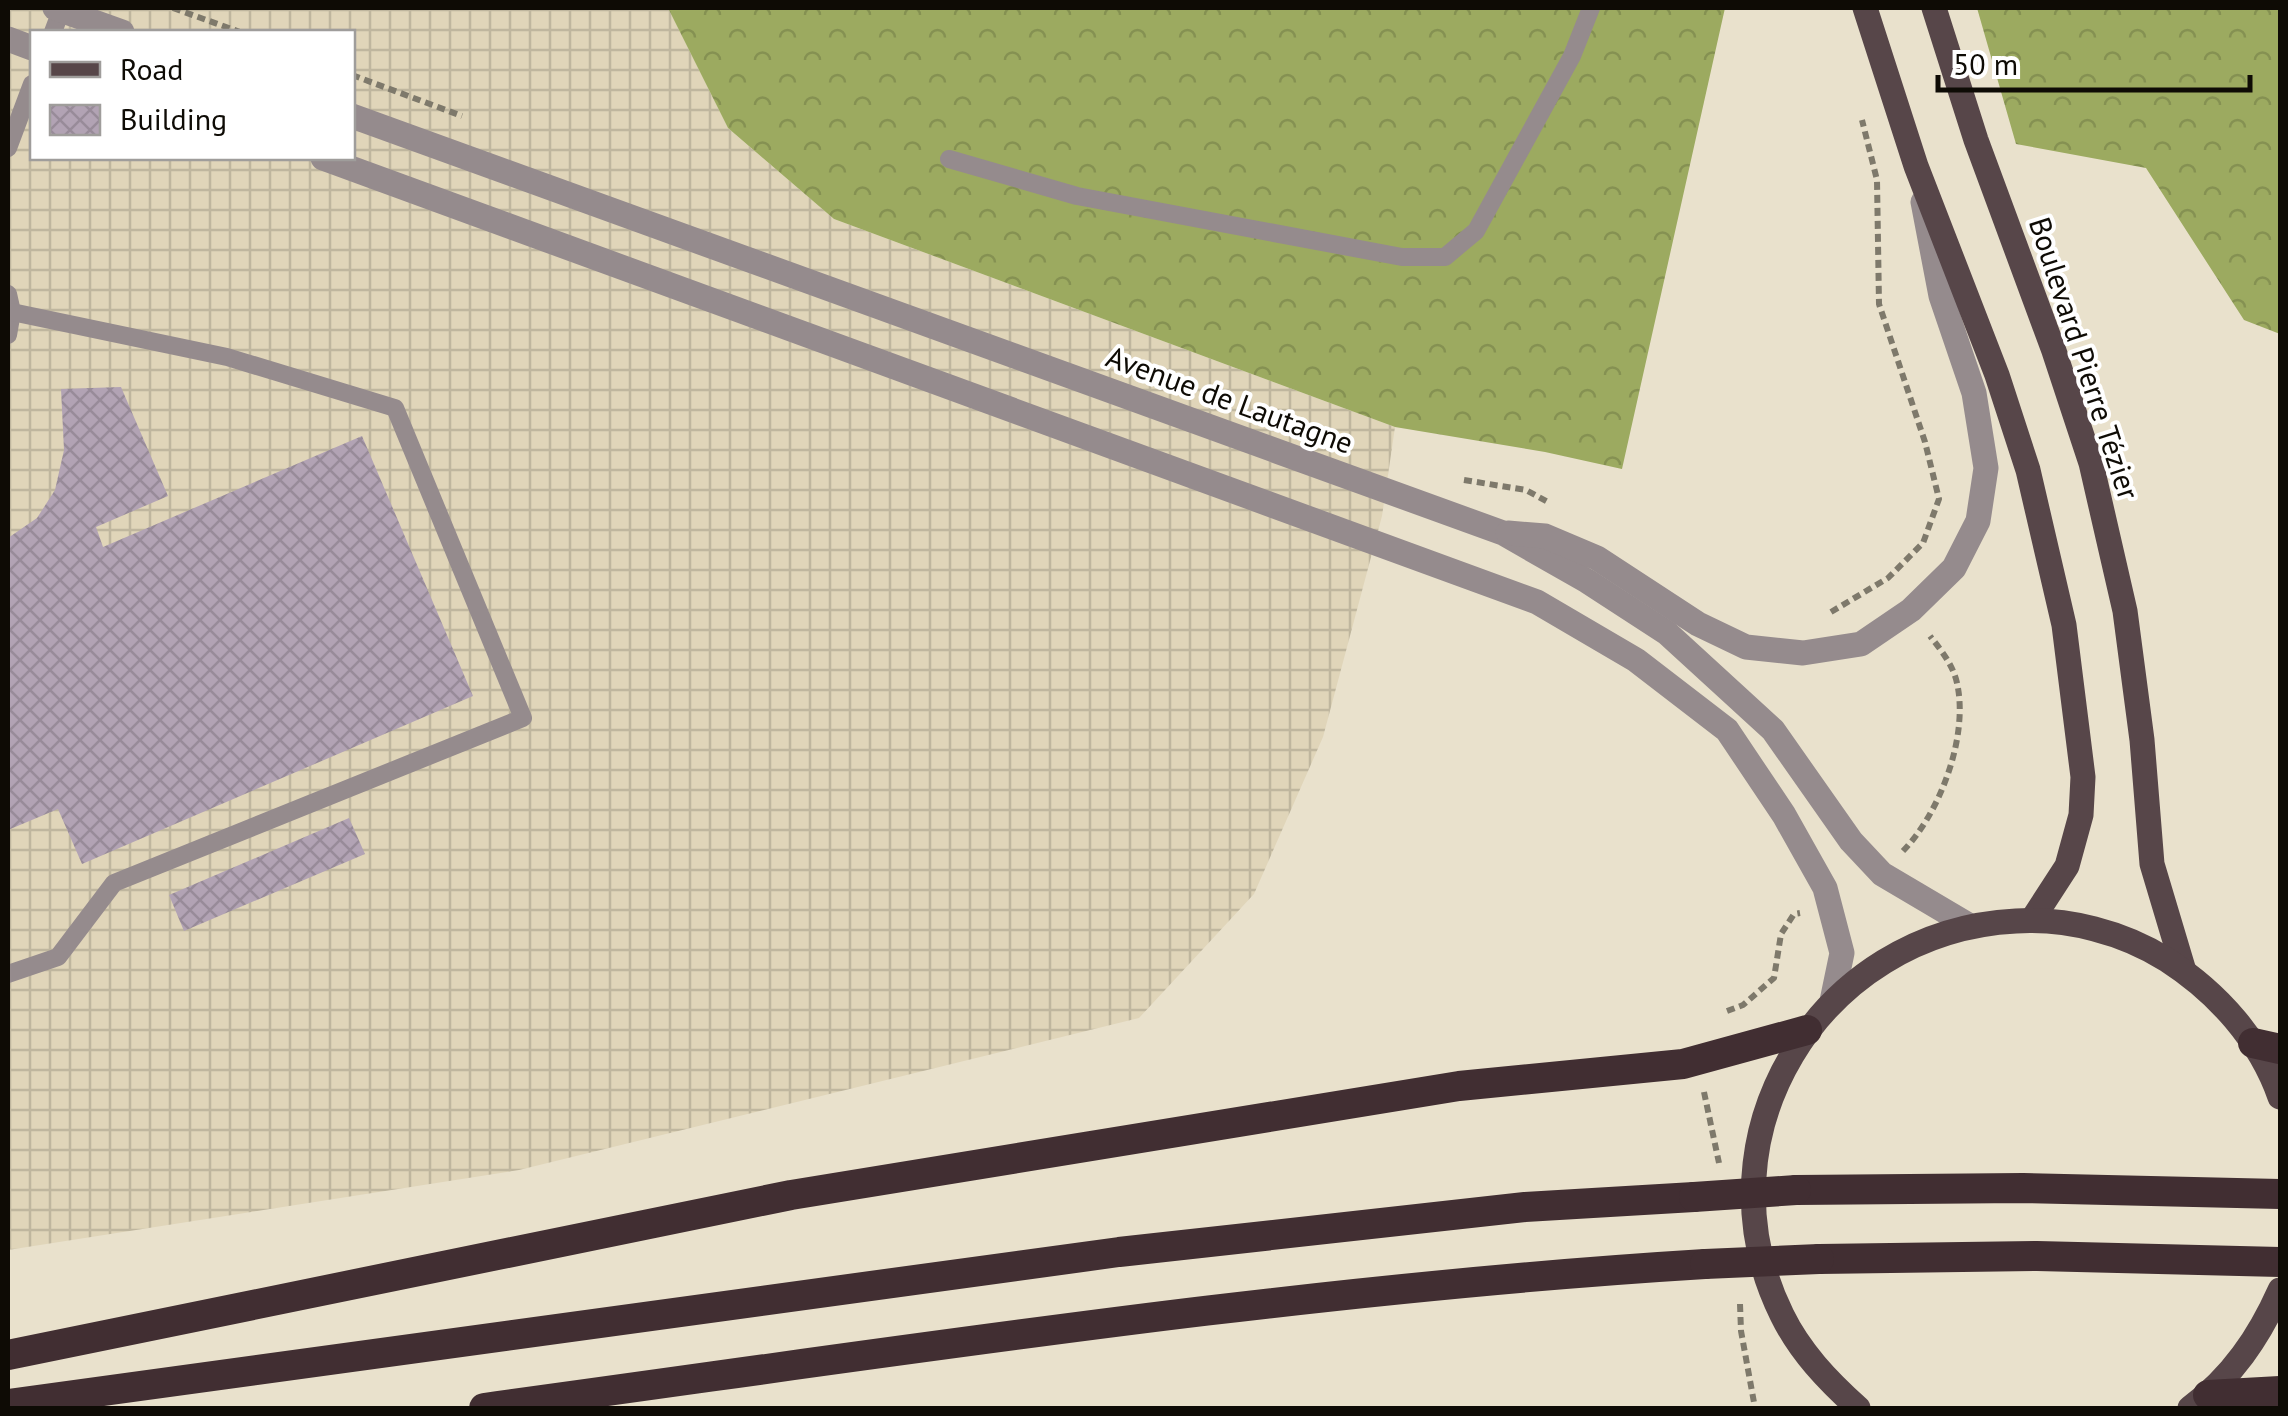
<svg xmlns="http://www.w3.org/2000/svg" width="2288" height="1416" viewBox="0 0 2288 1416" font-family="'PT Sans',sans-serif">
  <defs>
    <pattern id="industrial-grid" width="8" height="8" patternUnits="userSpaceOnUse" patternTransform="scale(2.5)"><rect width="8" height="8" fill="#e0d5b9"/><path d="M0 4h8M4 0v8" fill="none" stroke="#bfb69e"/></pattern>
    <pattern id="forest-crowns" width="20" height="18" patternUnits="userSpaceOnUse" patternTransform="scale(2.5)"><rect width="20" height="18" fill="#9caa60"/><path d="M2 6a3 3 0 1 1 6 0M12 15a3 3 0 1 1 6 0" fill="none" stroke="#859152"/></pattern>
    <pattern id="building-cross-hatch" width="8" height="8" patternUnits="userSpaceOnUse" patternTransform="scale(2.5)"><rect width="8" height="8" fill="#b2a3b4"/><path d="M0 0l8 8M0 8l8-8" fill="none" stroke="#988b99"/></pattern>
  </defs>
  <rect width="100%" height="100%" fill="#e9e1cc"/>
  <path fill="url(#industrial-grid)" fill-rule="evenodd" d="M8,8H668L728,128L834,219L1395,427L1382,516L1323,737L1254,894L1139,1018L519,1170L8,1250ZM32,32H352V158H32Z"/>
  <g fill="url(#forest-crowns)">
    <polygon points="668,8 1725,8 1622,469 1545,452 1395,427 834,219 728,128"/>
    <polygon points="1977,8 2280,8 2280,334 2244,320 2146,168 2016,144"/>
  </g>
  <g fill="url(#building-cross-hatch)">
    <polygon points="121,387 168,496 96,527 103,547 362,436 473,696 82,864 58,809 8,830 8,538 37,518 55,490 64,450 61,389"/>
    <polygon points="349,818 365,854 184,931 169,895"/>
  </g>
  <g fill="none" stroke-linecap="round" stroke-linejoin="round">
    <g stroke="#7e796b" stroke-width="6" stroke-dasharray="8 5" stroke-linecap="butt">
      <polyline points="173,8 240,32"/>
      <polyline points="352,75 462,116"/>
      <polyline points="1464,480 1526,490 1548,502"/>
      <polyline points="1831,612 1888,578 1923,543 1939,499 1925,442 1879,304 1877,180 1862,120"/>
      <path d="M1903,851C1940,813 1969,736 1957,683C1953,665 1941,650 1930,636"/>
      <polyline points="1727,1011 1743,1005 1774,978 1781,934 1794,914 1800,913"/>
      <polyline points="1704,1092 1719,1163"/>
      <polyline points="1740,1304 1741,1331 1755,1408"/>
    </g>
    <g stroke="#958b8d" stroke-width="18">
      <polyline points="53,32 62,8"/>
      <polyline points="8,148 32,84"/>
      <polyline points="949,159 1077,196 1402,257 1445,257 1476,231 1572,56 1591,8"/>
      <polyline points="8,294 12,312 8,335"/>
      <polyline points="8,974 58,957 114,883 523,718 395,408 227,357 12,312"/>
    </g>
    <g stroke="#958b8d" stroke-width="25">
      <polyline points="55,8 122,32"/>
      <polyline points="8,39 32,48"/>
      <polyline points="352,116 1503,533 1587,581 1667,633 1773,730 1851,841 1882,874 1970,926"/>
      <polyline points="323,158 1537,602 1636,660 1727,730 1784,815 1825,888 1842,953 1832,1001"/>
      <polyline points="1508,533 1545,536 1597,558 1698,624 1746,647 1803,653 1861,644 1911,610 1954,568 1978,521 1986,468 1974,393 1941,296 1923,202"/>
    </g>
    <g stroke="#574649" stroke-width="25">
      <polyline points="1865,8 1916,166 1997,375 2028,470 2064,625 2083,777 2081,815 2067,866 2032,920"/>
      <polyline points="1934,8 1976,140 2054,351 2091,463 2125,611 2142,740 2152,864 2184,971"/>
      <path d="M1858,1408C1828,1381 1800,1352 1782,1315C1694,1137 1819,931 2016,921C2067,918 2123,932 2167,960C2218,993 2260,1040 2280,1097"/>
      <path d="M2190,1408C2232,1377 2259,1337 2280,1290"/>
    </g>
    <g stroke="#412e32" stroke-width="30">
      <polyline points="2253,1043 2280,1049"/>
      <polyline points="1796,1190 2023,1188 2280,1194"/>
      <polyline points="1819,1259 2037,1256 2280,1262"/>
      <polyline points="8,1355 791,1195 1459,1086 1683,1064 1807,1030"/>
      <polyline points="2208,1395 2280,1391"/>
      <polyline points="8,1404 1119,1252 1525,1207 1694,1197"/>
      <path d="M484,1408C890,1353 1296,1289 1705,1264"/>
    </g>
    <g stroke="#412e32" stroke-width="30">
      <polyline points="1694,1197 1796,1190"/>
      <polyline points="1705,1264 1819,1259"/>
    </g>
  </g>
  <g text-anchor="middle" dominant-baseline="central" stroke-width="8" stroke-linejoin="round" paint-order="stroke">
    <g font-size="30" fill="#0e0b05" stroke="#fff">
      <text transform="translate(2085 358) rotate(72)">Boulevard Pierre Tézier</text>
      <text transform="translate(1230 399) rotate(20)">Avenue de Lautagne</text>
    </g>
  </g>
  <rect width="2288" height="1416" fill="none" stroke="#0e0b05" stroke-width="20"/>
  <rect x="30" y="30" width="325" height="130" fill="#ffffff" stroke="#9f9d9b" stroke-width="2.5"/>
  <rect x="50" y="62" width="50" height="15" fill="#574649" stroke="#9f9d9b" stroke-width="2.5"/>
  <text x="120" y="80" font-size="30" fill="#0e0b05">Road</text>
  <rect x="50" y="105" width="50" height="30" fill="url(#building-cross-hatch)" stroke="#9f9d9b" stroke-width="2.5"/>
  <text x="120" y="130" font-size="30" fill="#0e0b05">Building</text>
  <path d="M1938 75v15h312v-15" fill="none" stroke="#0e0b05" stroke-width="5"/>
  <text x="1953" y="75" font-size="30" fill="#0e0b05" stroke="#ffffff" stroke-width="8" paint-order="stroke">50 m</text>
</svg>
